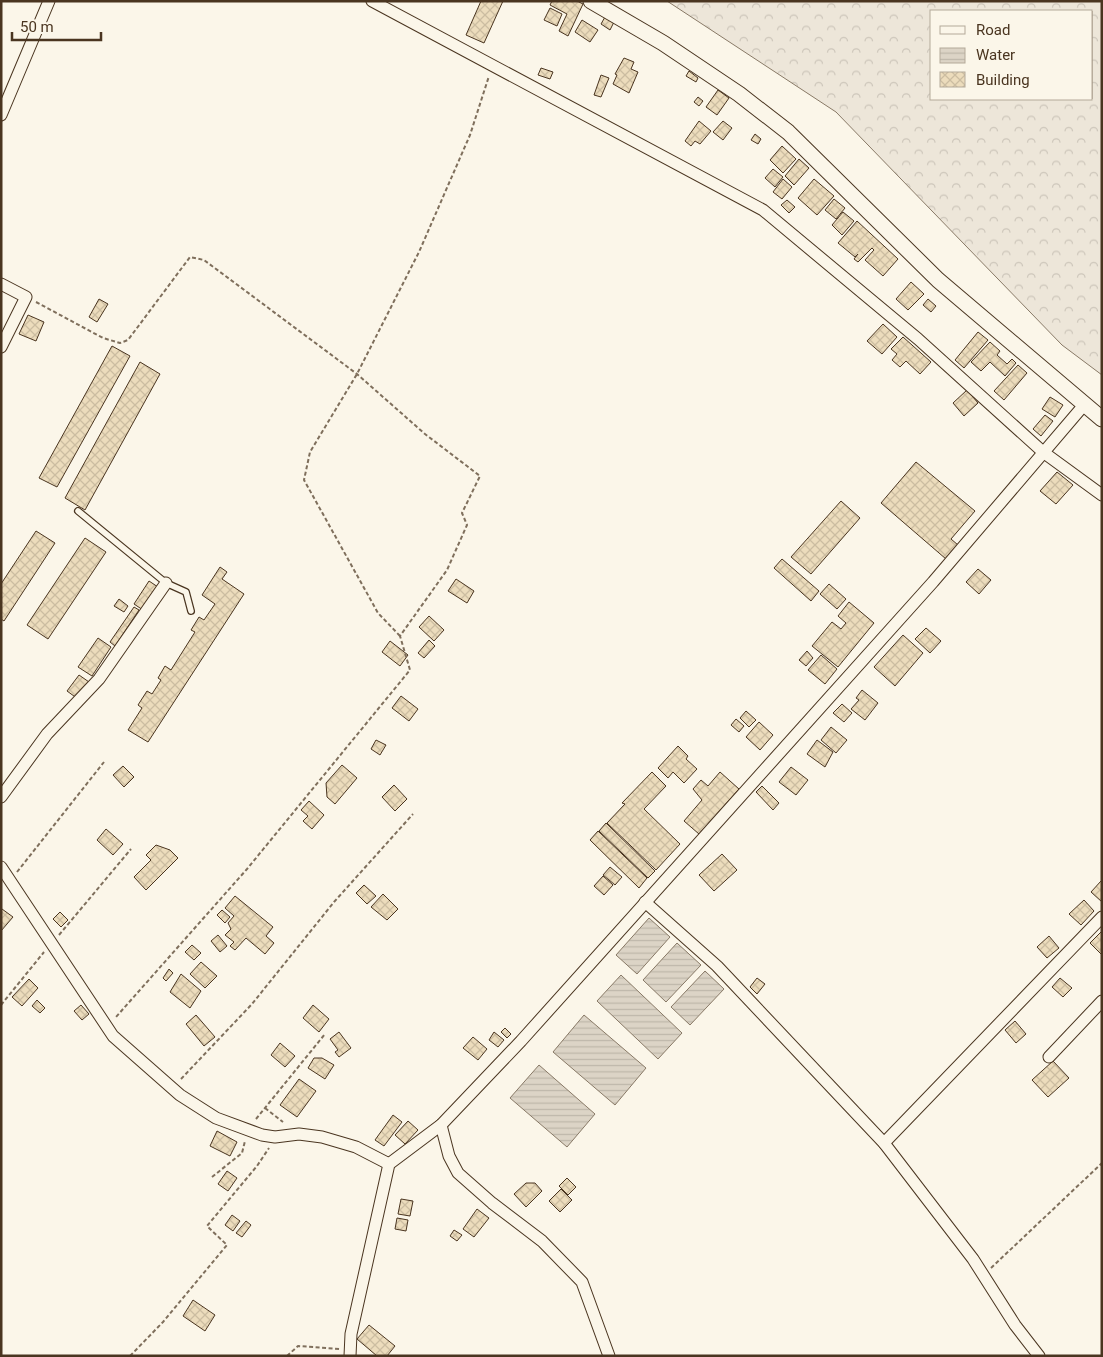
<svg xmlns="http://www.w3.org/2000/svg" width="1103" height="1357" viewBox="0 0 1103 1357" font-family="Roboto,sans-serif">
  <defs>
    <pattern id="forest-crowns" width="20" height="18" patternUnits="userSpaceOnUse" patternTransform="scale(1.25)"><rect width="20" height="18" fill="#ede6d9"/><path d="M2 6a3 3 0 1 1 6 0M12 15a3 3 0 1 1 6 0" fill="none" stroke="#cdc6ba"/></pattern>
    <pattern id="water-rules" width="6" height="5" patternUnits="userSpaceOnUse" patternTransform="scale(1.25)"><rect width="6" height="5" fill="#dcd4c6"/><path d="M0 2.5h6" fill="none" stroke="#beb7aa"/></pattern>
    <pattern id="building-cross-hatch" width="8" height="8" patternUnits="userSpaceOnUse" patternTransform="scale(1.25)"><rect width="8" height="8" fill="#ecdcbc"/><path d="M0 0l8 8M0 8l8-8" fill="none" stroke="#ccbda1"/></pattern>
  </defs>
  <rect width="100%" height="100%" fill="#fbf6e9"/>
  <path fill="url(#forest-crowns)" stroke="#887966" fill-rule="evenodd" d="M667,1H1102V375L1062,345L836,112ZM932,11H1092V99H932Z"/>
  <g fill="url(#water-rules)" stroke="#887966">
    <polygon points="649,918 670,937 637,974 616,955"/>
    <polygon points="677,943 701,965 666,1002 643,980"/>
    <polygon points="705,971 724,989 690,1025 671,1007"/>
    <polygon points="621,975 682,1033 658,1059 597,1001"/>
    <polygon points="584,1015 646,1068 615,1105 553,1052"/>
    <polygon points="539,1065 595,1114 567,1147 510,1098"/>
  </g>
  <g fill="url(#building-cross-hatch)" stroke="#4a3520">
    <polygon points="481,1 503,1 484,43 466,35"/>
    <polygon points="552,1 577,1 583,4 568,36 559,31 567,14 550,5"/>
    <polygon points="550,8 562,14 557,26 544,20"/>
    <polygon points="605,17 614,22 610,30 601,24"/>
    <polygon points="582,20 598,30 590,42 575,32"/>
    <polygon points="624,58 634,62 631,69 638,72 629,93 613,84 617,75 615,74"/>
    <polygon points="541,68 553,72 550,79 538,75"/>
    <polygon points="689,71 698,78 696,82 686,76"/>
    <polygon points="601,75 609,78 601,97 594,95"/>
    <polygon points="718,90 729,98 717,115 706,107"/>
    <polygon points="698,97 703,101 699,106 694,102"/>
    <polygon points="699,121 711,131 700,144 695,141 691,146 685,141"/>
    <polygon points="723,121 732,128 723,140 713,132"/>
    <polygon points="755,134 761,139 758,144 751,140"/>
    <polygon points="782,146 796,159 783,173 770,160"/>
    <polygon points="799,159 809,168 794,185 785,176"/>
    <polygon points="773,169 783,177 775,187 765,178"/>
    <polygon points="783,179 792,187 782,199 773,192"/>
    <polygon points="814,179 834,196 817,215 798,198"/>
    <polygon points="834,199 845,208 836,219 825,210"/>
    <polygon points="787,200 795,207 789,213 781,205"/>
    <polygon points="843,212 854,221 842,235 832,225"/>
    <polygon points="857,221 898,259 883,276 865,260 874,250 872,248 858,262 854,259 858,254 855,257 838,243"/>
    <polygon points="911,282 924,294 908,310 896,299"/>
    <polygon points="99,299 108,304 97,322 89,317"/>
    <polygon points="928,299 936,306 931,312 923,305"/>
    <polygon points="28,315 44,322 36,341 19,334"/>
    <polygon points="883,324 897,337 882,354 867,341"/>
    <polygon points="978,332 988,340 964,368 955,360"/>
    <polygon points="903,337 931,362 920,374 906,361 900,367 892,360 897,354 891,349"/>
    <polygon points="990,342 1000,351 997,355 1007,364 1012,359 1016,363 1005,376 990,362 981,371 971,362"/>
    <polygon points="112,346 130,356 57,487 39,478"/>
    <polygon points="140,362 160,374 85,510 65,498"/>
    <polygon points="1018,365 1027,373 1004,400 994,391"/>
    <polygon points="967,390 978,403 964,416 953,403"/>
    <polygon points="1050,397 1063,405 1055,417 1042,409"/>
    <polygon points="1045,415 1053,421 1041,436 1033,429"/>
    <polygon points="916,462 975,511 951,539 958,545 946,559 881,503"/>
    <polygon points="1057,472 1073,485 1056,504 1040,491"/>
    <polygon points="841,501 860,518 811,574 791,557"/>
    <polygon points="36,531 55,543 4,621 1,619 1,584"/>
    <polygon points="85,538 106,552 48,639 27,625"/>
    <polygon points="782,559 819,591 811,601 774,568"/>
    <polygon points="220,567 227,572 222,579 244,594 148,742 128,730 142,708 138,705 147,691 152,694 161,680 158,678 165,666 171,670 195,632 191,630 199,617 204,620 215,604 202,595"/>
    <polygon points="978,569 991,580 979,594 966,582"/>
    <polygon points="456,579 474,591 467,603 448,591"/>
    <polygon points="149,581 158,587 143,610 134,604"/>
    <polygon points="829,584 846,599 837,609 820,594"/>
    <polygon points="119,599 128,606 124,612 114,606"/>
    <polygon points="849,602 874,623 838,667 812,646 832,622 841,629 846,623 838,616"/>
    <polygon points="134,607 139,610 115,646 110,642"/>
    <polygon points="429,616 444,630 434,641 419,627"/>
    <polygon points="926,628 941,641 930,653 915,639"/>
    <polygon points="903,635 923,653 895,686 874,667"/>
    <polygon points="98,638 111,647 92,676 78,667"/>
    <polygon points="429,640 435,646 424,658 418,653"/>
    <polygon points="390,641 408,655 400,666 382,652"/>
    <polygon points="807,651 813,658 806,666 799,660"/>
    <polygon points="821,655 837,669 825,684 808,670"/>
    <polygon points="79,675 89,682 78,699 67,691"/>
    <polygon points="862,690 878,703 865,720 851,709 859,700 856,698"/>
    <polygon points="401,696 418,709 409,721 392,708"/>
    <polygon points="842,704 852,713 844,722 833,713"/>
    <polygon points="746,711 756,720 749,727 740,718"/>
    <polygon points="736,719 744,726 739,732 731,725"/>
    <polygon points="759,722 773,735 760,750 746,737"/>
    <polygon points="831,727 847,740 836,753 821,740"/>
    <polygon points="376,740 386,745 380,755 371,749"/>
    <polygon points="817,740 833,752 825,767 807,754"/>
    <polygon points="678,746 688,756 686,759 697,769 684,783 673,772 668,778 658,768"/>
    <polygon points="342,765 357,778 335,804 327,797 326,783"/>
    <polygon points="123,766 134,777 124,787 113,775"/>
    <polygon points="791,767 808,780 796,795 779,782"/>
    <polygon points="652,772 666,786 644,809 680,844 656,870 607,823 625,804 622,803"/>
    <polygon points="720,772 739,789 699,834 684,821 702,800 693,789 701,780 708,786"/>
    <polygon points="394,785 407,799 395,811 382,797"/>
    <polygon points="762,786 779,803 773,810 756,792"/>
    <polygon points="309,801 324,815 312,829 303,821 308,816 301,810"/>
    <polygon points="606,823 655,871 648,878 599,831"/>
    <polygon points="106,829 123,844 113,855 97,840"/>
    <polygon points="598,831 647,878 639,888 590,840"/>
    <polygon points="156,845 170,850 178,858 146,890 134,877 151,860 146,855"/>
    <polygon points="722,854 737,870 714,891 699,875"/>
    <polygon points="610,867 622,877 615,885 603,875"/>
    <polygon points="603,876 613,885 604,895 594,886"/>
    <polygon points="1101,881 1102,882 1102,902 1091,892"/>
    <polygon points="364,885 376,896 367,904 356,893"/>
    <polygon points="383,894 398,909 387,920 371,907"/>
    <polygon points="235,896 273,927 266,936 274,943 265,954 246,938 235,950 230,946 234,942 225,935 231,929 228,923 234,916 225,908"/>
    <polygon points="1084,900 1094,911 1081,925 1069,914"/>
    <polygon points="2,909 13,917 1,931 1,910"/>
    <polygon points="222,910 230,917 225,923 217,915"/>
    <polygon points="60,912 68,920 61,927 53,919"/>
    <polygon points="1102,931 1102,953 1101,954 1090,943"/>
    <polygon points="218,935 227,946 220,952 211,941"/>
    <polygon points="1049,936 1059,948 1047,958 1037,947"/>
    <polygon points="192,945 201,953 194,960 185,952"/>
    <polygon points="201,962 217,976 205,988 190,974"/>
    <polygon points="169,969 173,973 166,981 163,978"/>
    <polygon points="181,974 201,991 190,1008 170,992"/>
    <polygon points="757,978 765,984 757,994 750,987"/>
    <polygon points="1060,978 1072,988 1063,997 1052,987"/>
    <polygon points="29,979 38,988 22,1006 12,997"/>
    <polygon points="37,1000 45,1008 40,1013 32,1006"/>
    <polygon points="81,1005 89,1014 82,1020 74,1011"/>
    <polygon points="313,1005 329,1019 319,1032 303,1018"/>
    <polygon points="196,1015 215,1037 204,1046 186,1024"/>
    <polygon points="1015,1021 1026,1034 1016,1043 1005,1030"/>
    <polygon points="505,1028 511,1034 507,1038 501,1032"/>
    <polygon points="339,1032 351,1048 339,1057 335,1052 338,1050 330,1039"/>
    <polygon points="494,1032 504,1040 498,1047 489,1040"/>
    <polygon points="473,1037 487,1049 478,1060 463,1048"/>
    <polygon points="280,1043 295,1056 285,1067 271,1055"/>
    <polygon points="314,1058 322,1058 334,1065 325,1079 308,1068"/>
    <polygon points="1053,1061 1069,1078 1048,1097 1032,1080"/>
    <polygon points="299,1079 316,1091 297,1117 280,1105"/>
    <polygon points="393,1115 402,1122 384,1146 375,1140"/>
    <polygon points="408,1121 418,1130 405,1144 395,1135"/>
    <polygon points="217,1131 237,1142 230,1156 210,1146"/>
    <polygon points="227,1171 237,1178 228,1191 218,1184"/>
    <polygon points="567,1178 576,1187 568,1195 559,1186"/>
    <polygon points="526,1183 535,1183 542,1191 526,1207 514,1194"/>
    <polygon points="561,1189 572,1200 560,1212 549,1201"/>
    <polygon points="401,1199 413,1201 410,1216 398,1214"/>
    <polygon points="477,1209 489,1218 474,1237 463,1229"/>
    <polygon points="232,1215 240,1221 233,1231 225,1225"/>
    <polygon points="397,1218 408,1220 406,1231 395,1229"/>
    <polygon points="246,1221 251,1225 242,1237 236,1233"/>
    <polygon points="454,1230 462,1235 457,1241 450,1236"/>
    <polygon points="193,1300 215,1315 205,1331 183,1316"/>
    <polygon points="369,1325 395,1346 387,1356 377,1356 357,1339"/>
  </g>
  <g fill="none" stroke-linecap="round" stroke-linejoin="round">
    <defs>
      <polyline id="lane" points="78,511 166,583 186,592 191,611"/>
      <g id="street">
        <polyline points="372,1 763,210 918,339 1043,452 1102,495"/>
        <polyline points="1,115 49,1"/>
        <polyline points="1,284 26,297 1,347"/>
        <polyline points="1,797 47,734 99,679 166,583"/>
        <polyline points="1,867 113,1036 180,1095 216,1118 262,1135 275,1137 299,1134 322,1137 356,1147 389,1164"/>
        <polyline points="645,902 717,966 884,1143 973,1259 1015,1325 1039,1356"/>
        <polyline points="1049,1057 1102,1001"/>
        <polyline points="441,1125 449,1156 458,1173 492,1203 542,1241 582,1282 609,1356"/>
        <polyline points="884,1143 1102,917"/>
        <polyline points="350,1356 351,1334 389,1164 441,1125 521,1041 933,582 1084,405"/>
      </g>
      <polyline id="secondary" points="591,1 663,43 739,94 788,132 938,280 1102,419"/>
    </defs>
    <use href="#lane" stroke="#4a3520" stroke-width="8"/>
    <use href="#street" stroke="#4a3520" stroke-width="13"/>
    <use href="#secondary" stroke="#4a3520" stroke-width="17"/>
    <g stroke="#7f6f5c" stroke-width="2" stroke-dasharray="4 2.5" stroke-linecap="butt">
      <polyline points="36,302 103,338 120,343 128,340 190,257 204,260 357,374 425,434 480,476 462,513 467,525 447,570 400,636 410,670 247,869 116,1017"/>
      <polyline points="400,636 378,613 304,480 310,452 357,374 419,252 470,135 489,76"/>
      <polyline points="17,872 104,762"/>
      <polyline points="59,935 131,849"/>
      <polyline points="1,1005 44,952"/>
      <polyline points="181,1079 252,1004 334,902 413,814"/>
      <polyline points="265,1108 283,1122"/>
      <polyline points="256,1119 325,1034"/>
      <polyline points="212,1177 242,1153 245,1141"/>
      <polyline points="991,1268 1102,1163"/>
      <polyline points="130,1356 163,1322 227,1245 207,1226 257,1166 269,1148"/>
      <polyline points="287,1356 298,1346 340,1349"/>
    </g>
    <use href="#lane" stroke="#fbf6e9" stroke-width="5.5"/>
    <use href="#street" stroke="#fbf6e9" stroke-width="11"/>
    <use href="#secondary" stroke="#fbf6e9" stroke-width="15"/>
  </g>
  <rect width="1103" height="1357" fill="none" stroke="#4a3520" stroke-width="5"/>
  <rect x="930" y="10" width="162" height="90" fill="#fbf6e9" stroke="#b4a999"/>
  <rect x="940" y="26" width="25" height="8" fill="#fbf6e9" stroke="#b4a999"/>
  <text x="976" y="35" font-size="15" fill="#4a3520">Road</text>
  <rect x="940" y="48" width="25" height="15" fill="url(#water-rules)" stroke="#b4a999"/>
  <text x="976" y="60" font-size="15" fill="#4a3520">Water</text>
  <rect x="940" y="72" width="25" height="15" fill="url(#building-cross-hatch)" stroke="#b4a999"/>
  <text x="976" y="85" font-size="15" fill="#4a3520">Building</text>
  <path d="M12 32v8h89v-8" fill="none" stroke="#4a3520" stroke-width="2.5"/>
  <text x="20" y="32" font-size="15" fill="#4a3520" stroke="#fbf6e9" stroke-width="4" paint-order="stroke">50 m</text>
</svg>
